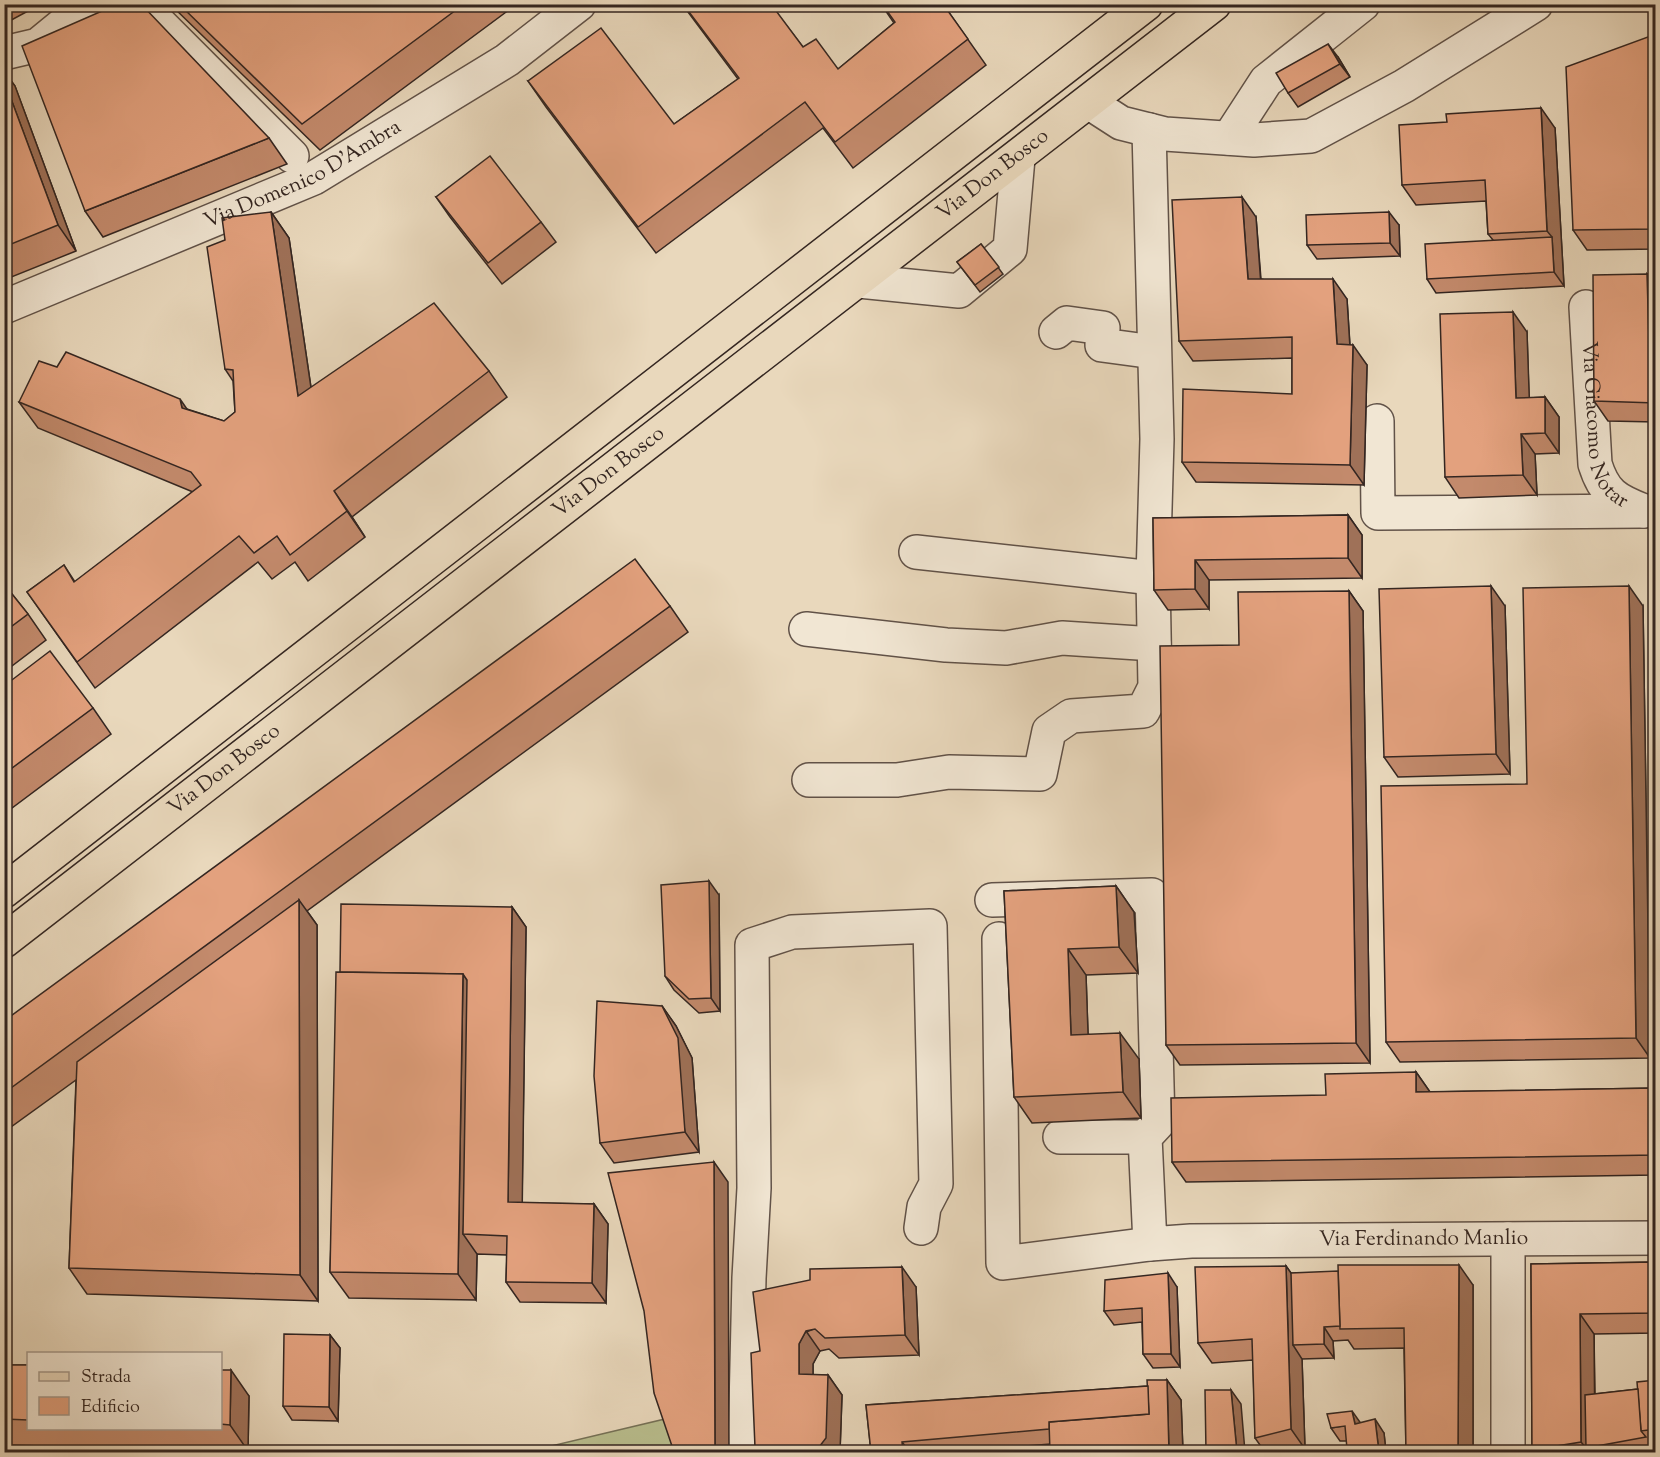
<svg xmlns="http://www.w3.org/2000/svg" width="1660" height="1457" viewBox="0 0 1660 1457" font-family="'Sorts Mill Goudy',serif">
  <rect width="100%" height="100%" fill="#e9d8bc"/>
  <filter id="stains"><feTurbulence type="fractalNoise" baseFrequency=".00333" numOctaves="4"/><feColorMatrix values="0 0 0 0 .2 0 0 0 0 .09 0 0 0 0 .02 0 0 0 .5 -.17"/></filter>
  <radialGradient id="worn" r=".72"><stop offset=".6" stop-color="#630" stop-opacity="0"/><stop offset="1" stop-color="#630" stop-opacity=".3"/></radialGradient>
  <polygon fill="#b9be8e" stroke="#767258" stroke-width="1.5" points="665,1419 674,1452 530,1452 530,1451"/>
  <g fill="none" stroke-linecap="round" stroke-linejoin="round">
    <defs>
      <g id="minor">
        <polyline points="140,4 292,156"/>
        <polyline points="4,53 38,45 88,4"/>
        <polyline points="1090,103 1121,123 1165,134 1254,140 1311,136 1404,86 1536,4"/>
        <polyline points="1229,138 1266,81 1363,4"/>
        <polyline points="859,281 959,291 1010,249 1018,158"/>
        <path id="s1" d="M4,307L314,178L507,60L579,4"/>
        <path id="s2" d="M1586,307L1595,464C1604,493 1615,500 1644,511"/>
        <polyline points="1056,332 1067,323 1103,328 1102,345 1154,352"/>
        <polyline points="1377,421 1378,513 1643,511"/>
        <polyline points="916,552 1153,578"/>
        <polyline points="806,629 946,645 1006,648 1062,638 1154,644"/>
        <polyline points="809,780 897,780 949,772 1040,774 1049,731 1071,716 1143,711 1155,687 1153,578 1157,439 1149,130"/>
        <path id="s3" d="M992,900L1152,895L1158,1123L1145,1137L1150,1244L1191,1241L1656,1238"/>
        <polyline points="999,939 1003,1263 1150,1244"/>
        <polyline points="1060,1137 1145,1137"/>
        <polyline points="1508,1239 1508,1452"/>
        <polyline points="745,1452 749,1278 754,1188 752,945 792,932 930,926 936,1184 924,1207 921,1228"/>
      </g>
      <g id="major">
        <polyline points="4,891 1146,4"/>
        <path id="s4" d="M4,941L1214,4"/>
      </g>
    </defs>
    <use href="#minor" stroke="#615248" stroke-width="36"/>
    <use href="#major" stroke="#342621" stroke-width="36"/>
    <use href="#minor" stroke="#f1e6d3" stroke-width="33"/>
    <use href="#major" stroke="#e9d8bc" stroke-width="33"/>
  </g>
  <g fill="#c38a6c" stroke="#342621" stroke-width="1.5">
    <polygon points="4,4 41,4 4,24"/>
    <polygon points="170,4 517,4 320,150"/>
    <polygon points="682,4 785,4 776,12 803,47 838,69 894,23 881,4 943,4 986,65 853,168 823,128 656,253 546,107 528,81 674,124 738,79"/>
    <polygon points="1656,34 1656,249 1587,250 1573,230"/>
    <polygon points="1338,57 1350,77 1298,107 1288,93"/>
    <polygon points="4,71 15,86 76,251 4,280"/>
    <polygon points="1447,122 1555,128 1564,286 1436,293 1427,279 1493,240 1488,234 1486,201 1416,205 1402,185"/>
    <polygon points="269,138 287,164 103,237 85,211"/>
    <polygon points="436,197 541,222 556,242 502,284 450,217"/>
    <polygon points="271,212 289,238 311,387 489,371 507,397 352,517 365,537 308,581 295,562 272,579 258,562 95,688 27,592 64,565 75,582 193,492 38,428 19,402 187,409 224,421 235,412 233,381 225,369 225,240"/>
    <polygon points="1256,217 1261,279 1347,299 1350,345 1367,365 1364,485 1196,482 1182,462 1292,394 1292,358 1193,361 1179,341"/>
    <polygon points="1399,225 1400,256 1317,259 1307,245"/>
    <polygon points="981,244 1003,274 980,292 957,262"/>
    <polygon points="1647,274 1656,286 1656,422 1608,421 1594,401"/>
    <polygon points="1527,332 1529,398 1545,397 1559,417 1559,453 1535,454 1537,495 1459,498 1445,477"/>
    <polygon points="1348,515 1362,535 1362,578 1209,580 1209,609 1168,610 1154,590 1153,518"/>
    <polygon points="4,584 28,614 46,640 4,672"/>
    <polygon points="1349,591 1363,611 1370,1063 1180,1065 1166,1045 1239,645"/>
    <polygon points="670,606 688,632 307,911 317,925 318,1301 87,1294 69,1268 76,1080 4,1132 4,1021"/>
    <polygon points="1505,606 1510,774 1398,777 1384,757"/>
    <polygon points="1643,606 1650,1058 1400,1062 1386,1042 1527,784"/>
    <polygon points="4,686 93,708 111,734 4,814"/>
    <polygon points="1116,886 1134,912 1138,973 1086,975 1088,1034 1139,1059 1141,1118 1032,1123 1014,1097 1004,891"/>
    <polygon points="719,895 720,1011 699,1013 674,990 665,976"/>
    <polygon points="512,907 526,927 522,1203 594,1204 608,1224 606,1303 520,1302 506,1282 507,1255 477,1254 476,1300 349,1298 330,1272 340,972"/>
    <polygon points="662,1006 676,1026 692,1058 699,1152 614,1163 600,1143"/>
    <polygon points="1416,1072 1430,1092 1656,1088 1656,1175 1186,1182 1172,1162"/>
    <polygon points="1656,1262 1656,1333 1594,1334 1595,1394 1638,1389 1656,1380 1656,1451 1647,1452 1534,1452 1532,1450 1531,1264"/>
    <polygon points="1286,1266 1291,1273 1473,1285 1473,1452 1406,1452 1404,1348 1354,1349 1348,1340 1333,1341 1334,1358 1302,1359 1305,1449 1290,1452 1265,1452 1255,1438 1253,1360 1212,1363 1198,1343"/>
    <polygon points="916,1287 919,1355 839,1358 829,1349 820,1351 813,1364 813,1375 828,1375 842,1395 840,1452 759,1452 755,1447 760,1351"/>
    <polygon points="1177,1287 1180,1367 1153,1368 1143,1354 1142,1322 1114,1325 1104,1311"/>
    <polygon points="330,1335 340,1348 338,1421 292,1420 283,1406"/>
    <polygon points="4,1365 28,1365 28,1428 220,1428 220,1370 249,1396 248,1451 4,1445"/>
    <polygon points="1167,1380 1181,1400 1183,1452 1050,1452 1050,1444 947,1452 871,1452 866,1405 1148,1386"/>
    <polygon points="1360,1423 1384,1433 1386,1452 1318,1452 1347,1449 1347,1441 1340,1441 1331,1428"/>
  </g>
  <g fill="#9f7158" stroke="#342621" stroke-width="1.5">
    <polygon points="1328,44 1338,57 1350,77 1340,64"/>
    <polygon points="4,71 15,86 76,251 58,225 4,80"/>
    <polygon points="1541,108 1555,128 1564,286 1554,272 1552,237 1547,231"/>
    <polygon points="1242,197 1256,217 1262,299 1248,279"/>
    <polygon points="271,212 289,238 316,422 298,396"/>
    <polygon points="1389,212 1399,225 1400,256 1390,243"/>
    <polygon points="1647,274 1656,286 1656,350 1649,341"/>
    <polygon points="1333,279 1347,299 1351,364 1337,344"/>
    <polygon points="1513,312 1527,332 1530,418 1516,398"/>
    <polygon points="1353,345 1367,365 1364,485 1350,465"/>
    <polygon points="1545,397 1559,417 1559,453 1545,433"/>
    <polygon points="180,399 198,425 182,408"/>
    <polygon points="1521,434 1535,454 1537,495 1523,475"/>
    <polygon points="334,491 352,517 365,537 347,511"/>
    <polygon points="1348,515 1362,535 1362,578 1348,558"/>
    <polygon points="1195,560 1209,580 1209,609 1195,589"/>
    <polygon points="1491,586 1505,606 1510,774 1496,754"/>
    <polygon points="1629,586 1643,606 1650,1058 1636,1038"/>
    <polygon points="1349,591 1363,611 1370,1063 1356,1043"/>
    <polygon points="709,881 719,895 720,1011 711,998"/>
    <polygon points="1116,886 1134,912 1138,973 1119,947"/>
    <polygon points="299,900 317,925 318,1301 300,1275"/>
    <polygon points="512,907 526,927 522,1222 508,1202"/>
    <polygon points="1068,949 1086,975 1089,1061 1071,1035"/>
    <polygon points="463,974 481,1000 463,1234 477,1254 476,1300 458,1274"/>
    <polygon points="662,1006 676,1026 692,1058 699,1152 685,1132"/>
    <polygon points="1120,1033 1139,1059 1141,1118 1123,1092"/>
    <polygon points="1416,1072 1430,1092 1416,1092"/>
    <polygon points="714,1162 728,1182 729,1452 715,1452"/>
    <polygon points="594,1204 608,1224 606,1303 592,1283"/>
    <polygon points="1459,1265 1473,1285 1473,1452 1458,1452"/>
    <polygon points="1286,1266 1300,1286 1293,1345 1302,1359 1305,1449 1291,1429"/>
    <polygon points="902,1267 916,1287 919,1355 905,1335"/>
    <polygon points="1168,1273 1177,1287 1180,1367 1171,1354"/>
    <polygon points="1580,1314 1594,1334 1595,1446 1586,1448 1581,1442"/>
    <polygon points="1324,1327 1333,1341 1334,1358 1324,1344"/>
    <polygon points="806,1331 820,1351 813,1364 813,1394 799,1374 799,1344"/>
    <polygon points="330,1335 340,1348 338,1421 329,1407"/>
    <polygon points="231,1370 249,1396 248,1451 230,1425"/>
    <polygon points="828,1375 842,1395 840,1452 817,1452 816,1451"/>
    <polygon points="1167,1380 1181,1400 1183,1452 1169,1452"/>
    <polygon points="1231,1390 1241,1404 1245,1452 1237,1452"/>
    <polygon points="1352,1411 1362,1425 1355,1424"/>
    <polygon points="1375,1419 1384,1433 1386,1452 1379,1452"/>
    <polygon points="902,1442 910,1452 903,1452"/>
  </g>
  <g fill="#e3a17e" stroke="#342621" stroke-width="1.5">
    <polygon points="118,4 141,4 269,138 85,211 22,46"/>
    <polygon points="179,4 464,4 302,124"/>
    <polygon points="683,4 771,4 803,47 816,39 838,69 895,22 882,4 943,4 968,39 835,142 805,102 638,227 528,81 601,28 674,124 739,78"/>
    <polygon points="1656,34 1656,229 1573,230 1566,67"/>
    <polygon points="1328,44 1340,64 1288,93 1276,73"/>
    <polygon points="4,80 58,225 4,247"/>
    <polygon points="1541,108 1547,231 1488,234 1485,180 1402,185 1399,125 1447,122 1446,114"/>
    <polygon points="490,156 541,222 488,263 436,197"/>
    <polygon points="1242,197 1248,279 1333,279 1337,344 1353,345 1350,465 1182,462 1183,389 1292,394 1292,337 1179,341 1172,200"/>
    <polygon points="271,212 298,396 434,303 489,371 334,491 347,511 290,555 277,536 254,553 239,536 77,662 27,592 64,565 74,582 201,485 191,472 19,402 39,361 57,367 66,352 180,399 182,408 224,421 235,412 233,370 225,369 207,247 225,240 222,218"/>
    <polygon points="1389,212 1390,243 1307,245 1306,215"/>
    <polygon points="1552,237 1554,272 1427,279 1425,244"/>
    <polygon points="981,244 999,267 975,285 957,262"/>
    <polygon points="1647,274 1649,341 1656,341 1656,403 1594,401 1593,275"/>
    <polygon points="1513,312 1516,398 1545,397 1545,433 1521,434 1523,475 1445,477 1440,314"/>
    <polygon points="1348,515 1348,558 1195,560 1195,589 1154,590 1153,518"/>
    <polygon points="635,559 670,606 4,1093 4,1021"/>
    <polygon points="4,584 28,614 4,632"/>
    <polygon points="1491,586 1496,754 1384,757 1379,589"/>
    <polygon points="1629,586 1636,1038 1386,1042 1381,786 1527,784 1523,588"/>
    <polygon points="1349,591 1356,1043 1166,1045 1160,646 1239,645 1238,592"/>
    <polygon points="50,651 93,708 4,774 4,686"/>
    <polygon points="709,881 711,998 689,999 665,976 661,885"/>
    <polygon points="1116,886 1119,947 1068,949 1071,1035 1120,1033 1123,1092 1014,1097 1004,891"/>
    <polygon points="299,900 300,1275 69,1268 77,1062"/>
    <polygon points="341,904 512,907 508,1202 594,1204 592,1283 506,1282 507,1236 463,1234 467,980 463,974 340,972"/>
    <polygon points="336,972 463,974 458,1274 330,1272"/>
    <polygon points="597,1001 662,1006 678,1038 685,1132 600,1143 594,1076"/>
    <polygon points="1416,1072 1416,1092 1656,1088 1656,1155 1172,1162 1171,1098 1326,1095 1325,1074"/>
    <polygon points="714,1162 715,1452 674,1452 654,1393 644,1311 608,1173"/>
    <polygon points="1656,1262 1656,1313 1580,1314 1581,1442 1532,1450 1531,1264"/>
    <polygon points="1338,1265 1459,1265 1458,1452 1406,1452 1404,1328 1340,1329"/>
    <polygon points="1286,1266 1291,1429 1255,1438 1252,1339 1198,1343 1195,1267"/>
    <polygon points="902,1267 905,1335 825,1338 815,1329 806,1331 799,1344 799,1374 828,1375 826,1438 816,1451 755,1447 751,1353 760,1351 753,1292 810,1280 810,1269"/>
    <polygon points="1338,1271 1340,1326 1324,1327 1324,1344 1293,1345 1291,1273"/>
    <polygon points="1168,1273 1171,1354 1143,1354 1142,1308 1104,1311 1105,1280"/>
    <polygon points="284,1334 330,1335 329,1407 283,1406"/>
    <polygon points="4,1365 28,1365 28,1420 4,1419"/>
    <polygon points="220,1370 231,1370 230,1425 220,1424"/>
    <polygon points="1147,1380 1167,1380 1169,1452 1050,1452 1049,1422 1149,1414"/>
    <polygon points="1656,1380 1656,1429 1641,1431 1637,1382"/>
    <polygon points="1148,1386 1149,1414 1049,1422 1049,1429 902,1442 903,1452 871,1452 866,1405"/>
    <polygon points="1638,1389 1641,1431 1646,1437 1586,1448 1585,1395"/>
    <polygon points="1205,1390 1231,1390 1237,1452 1206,1452"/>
    <polygon points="1352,1411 1355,1424 1375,1419 1379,1452 1318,1452 1347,1449 1345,1426 1331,1428 1327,1414"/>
  </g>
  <g text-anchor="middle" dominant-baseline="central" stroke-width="4.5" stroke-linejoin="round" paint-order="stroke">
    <g font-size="21" fill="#342621" stroke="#f1e6d3">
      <text stroke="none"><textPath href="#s1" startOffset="327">Via Domenico D'Ambra</textPath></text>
      <text stroke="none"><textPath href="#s4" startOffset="1251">Via Don Bosco</textPath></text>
      <text stroke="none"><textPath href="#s2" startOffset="122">Via Giacomo Notar</textPath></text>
      <text stroke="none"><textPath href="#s4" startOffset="765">Via Don Bosco</textPath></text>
      <text stroke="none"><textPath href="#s4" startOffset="279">Via Don Bosco</textPath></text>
      <text stroke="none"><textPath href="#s3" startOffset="788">Via Ferdinando Manlio</textPath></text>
    </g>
  </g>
  <rect width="1660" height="1457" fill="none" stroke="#e9d8bc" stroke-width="24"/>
  <rect x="6" y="6" width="1648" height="1445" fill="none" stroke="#342621" stroke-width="3"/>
  <rect x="12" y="12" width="1636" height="1433" fill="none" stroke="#342621" stroke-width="1.5"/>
  <rect x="27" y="1352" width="195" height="78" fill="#f1e6d3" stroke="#a5998c" stroke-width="1.5"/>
  <rect x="39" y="1372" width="30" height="9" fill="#e9d8bc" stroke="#a5998c" stroke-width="1.5"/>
  <text x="81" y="1382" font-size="18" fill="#342621">Strada</text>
  <rect x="39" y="1397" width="30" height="18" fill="#e3a17e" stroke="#a5998c" stroke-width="1.5"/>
  <text x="81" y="1412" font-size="18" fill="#342621">Edificio</text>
  <rect width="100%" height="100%" filter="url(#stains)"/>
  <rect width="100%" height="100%" fill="url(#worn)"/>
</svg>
